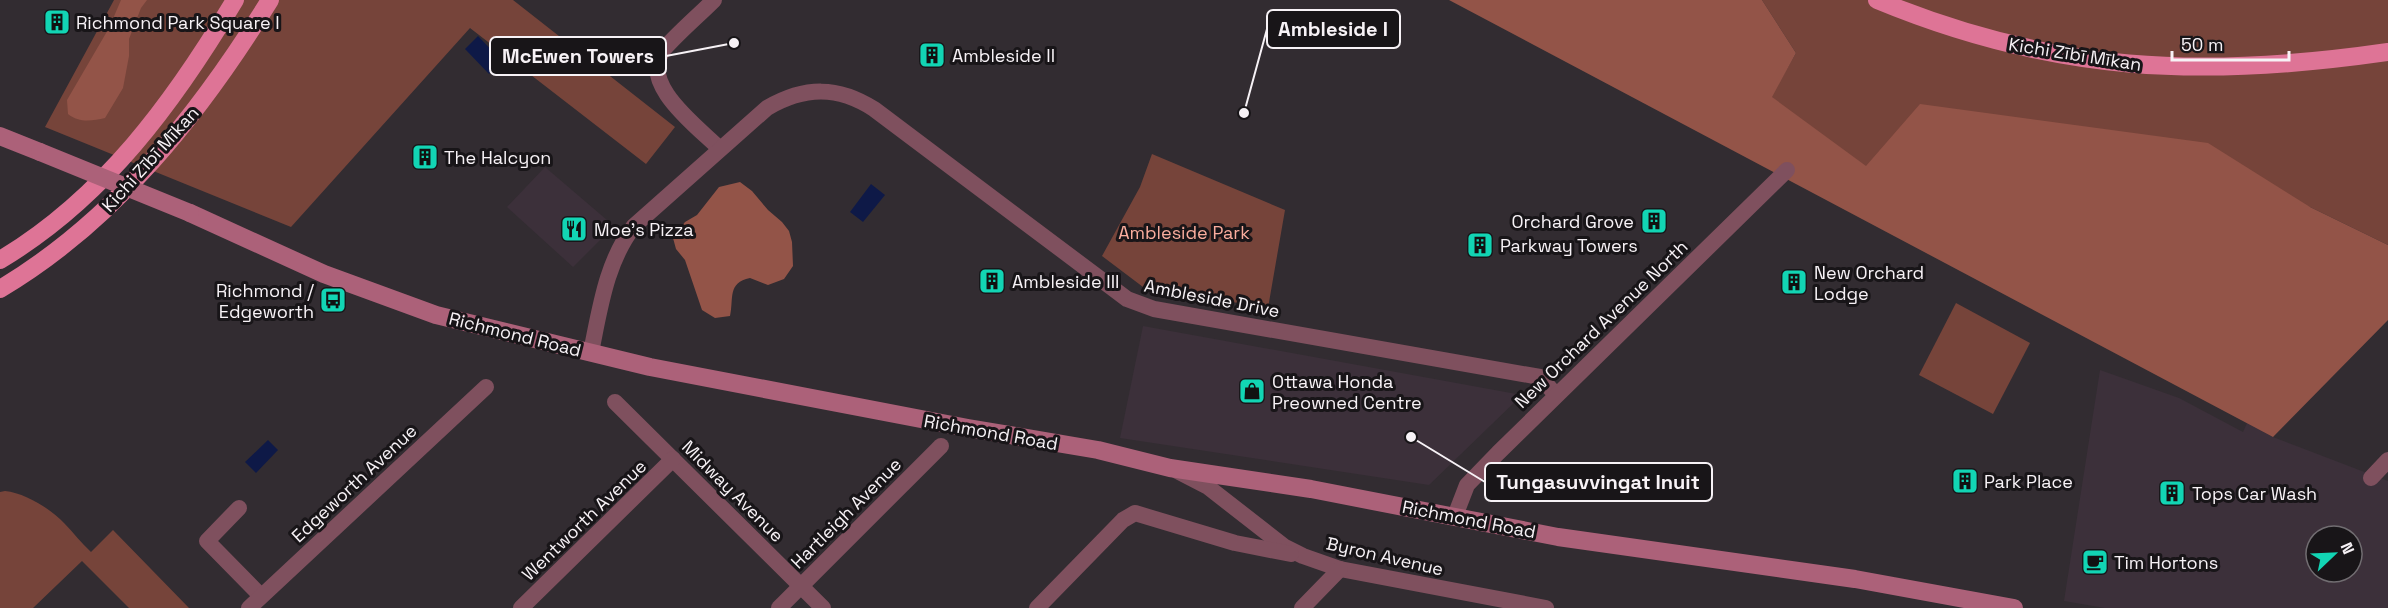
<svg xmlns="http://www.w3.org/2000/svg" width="2388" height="608" viewBox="0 0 2388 608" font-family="'Space Grotesk',sans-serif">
  <rect width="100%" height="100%" fill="#322c31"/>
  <g fill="#3c303a" fill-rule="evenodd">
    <polygon points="545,167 614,226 573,267 507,207"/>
    <polygon points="1143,326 1522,395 1429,485 1120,438"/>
    <path d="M2100,370L2179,398L2243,432L2247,423L2273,437L2388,481V608H2105L2064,601ZM2316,536H2352V572H2316Z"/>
  </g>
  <g fill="#76443a">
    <polygon points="114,0 513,0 675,127 646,164 470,28 291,227 45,127"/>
    <polygon points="1762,0 2388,0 2388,245 2310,207 1866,167 1771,97 1796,53"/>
    <polygon points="1152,154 1285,210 1268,308 1143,287 1102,256 1140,187"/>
    <polygon points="1956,303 2030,343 1993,414 1919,375"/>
    <path d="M5,491C25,493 51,509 64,523C74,533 81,543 91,552L113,530L189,608H129L82,561L33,608H0V492Z"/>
  </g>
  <g fill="#935448">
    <path d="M121,0H147L141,8L129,39V56L123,88L105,118C92,121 79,123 68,114L67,100L109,28Z"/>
    <polygon points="1449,0 1762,0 1796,53 1772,97 1866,166 1920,104 2208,143 2310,207 2388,245 2388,320 2273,437"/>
    <path d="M740,182L752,191L768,210L782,222L789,231L792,242L793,266L784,279L768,285L750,278C727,283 734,298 730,316L715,318L702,310L685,260L676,249L673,238L685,222L697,215L719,187Z"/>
  </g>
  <g fill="#0e1947">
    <polygon points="478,36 502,61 489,74 465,49"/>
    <polygon points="871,184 885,195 863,222 850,212"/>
    <polygon points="268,440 278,450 256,473 245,462"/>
  </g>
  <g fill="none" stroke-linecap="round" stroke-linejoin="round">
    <g stroke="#7f505e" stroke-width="16">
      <path d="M714,0C698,16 679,32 664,49C637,83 698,127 720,149"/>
      <path d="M591,352C600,309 606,262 634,226L767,108C805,86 838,86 874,109L1127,299L1154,309L1540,377L1556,395"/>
      <polyline points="615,402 823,608"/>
      <polyline points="1177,471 1208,487 1285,547 1303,556 1340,569 1546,608"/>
      <polyline points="2371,478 2388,460"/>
      <polyline points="239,508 207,541 261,596"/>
      <polyline points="1455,516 1467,485 1498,453 1787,170"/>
      <polyline points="249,608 486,387"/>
      <polyline points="521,608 673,459"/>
      <polyline points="779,608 941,446"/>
      <polyline points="1037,608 1123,520 1135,513 1235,543 1291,554"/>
      <polyline points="1302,608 1340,569"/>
    </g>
    <g stroke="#ac6179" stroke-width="18">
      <polyline points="0,136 40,152"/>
      <polyline points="190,213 324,274 436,315 650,367 968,428 1098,450 1170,468 1311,489 1558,537 1855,579 2014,608"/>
    </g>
    <g stroke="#de7496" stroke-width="18">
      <path d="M1877,0C2053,73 2202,79 2388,52"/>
      <path d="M0,260C104,198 174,102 235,0"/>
      <path d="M0,289C116,220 200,113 270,0"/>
    </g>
    <polyline stroke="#ac6179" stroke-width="18" points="40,152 190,213"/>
  </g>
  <defs>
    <symbol id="building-square" viewBox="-11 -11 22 22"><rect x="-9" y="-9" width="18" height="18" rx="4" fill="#12d5b4" stroke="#181518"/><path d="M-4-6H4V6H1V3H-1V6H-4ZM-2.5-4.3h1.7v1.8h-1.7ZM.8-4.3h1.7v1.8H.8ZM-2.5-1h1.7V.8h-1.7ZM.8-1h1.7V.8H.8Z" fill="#111"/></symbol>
    <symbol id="restaurant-square" viewBox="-11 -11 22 22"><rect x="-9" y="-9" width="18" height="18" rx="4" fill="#12d5b4" stroke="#181518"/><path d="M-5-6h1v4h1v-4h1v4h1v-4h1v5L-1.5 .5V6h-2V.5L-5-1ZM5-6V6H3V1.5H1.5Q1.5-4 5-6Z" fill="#111"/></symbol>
    <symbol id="bus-square" viewBox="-11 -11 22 22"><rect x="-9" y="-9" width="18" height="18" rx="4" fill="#12d5b4" stroke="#181518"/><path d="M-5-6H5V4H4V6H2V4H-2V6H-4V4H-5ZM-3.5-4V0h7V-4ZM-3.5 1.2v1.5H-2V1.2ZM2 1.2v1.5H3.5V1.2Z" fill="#111"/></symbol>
    <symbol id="shop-square" viewBox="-11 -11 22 22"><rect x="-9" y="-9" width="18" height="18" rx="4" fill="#12d5b4" stroke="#181518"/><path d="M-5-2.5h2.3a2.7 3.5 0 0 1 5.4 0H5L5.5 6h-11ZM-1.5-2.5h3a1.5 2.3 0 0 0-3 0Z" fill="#111"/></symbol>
    <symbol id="cafe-square" viewBox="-11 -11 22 22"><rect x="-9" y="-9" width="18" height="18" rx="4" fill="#12d5b4" stroke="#181518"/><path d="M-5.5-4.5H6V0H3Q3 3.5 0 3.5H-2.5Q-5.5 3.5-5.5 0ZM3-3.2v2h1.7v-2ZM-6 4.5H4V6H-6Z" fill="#111"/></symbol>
  </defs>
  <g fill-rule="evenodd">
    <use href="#building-square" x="42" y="7" width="30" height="30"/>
    <use href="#building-square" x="917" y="40" width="30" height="30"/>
    <use href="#building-square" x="410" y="142" width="30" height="30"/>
    <use href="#building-square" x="1639" y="206" width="30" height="30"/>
    <use href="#restaurant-square" x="559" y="214" width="30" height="30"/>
    <use href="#building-square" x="1465" y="230" width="30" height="30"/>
    <use href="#building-square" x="977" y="266" width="30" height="30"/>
    <use href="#building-square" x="1779" y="267" width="30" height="30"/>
    <use href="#bus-square" x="318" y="285" width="30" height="30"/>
    <use href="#shop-square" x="1237" y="376" width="30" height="30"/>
    <use href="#building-square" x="1950" y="466" width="30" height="30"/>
    <use href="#building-square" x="2157" y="478" width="30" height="30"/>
    <use href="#cafe-square" x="2080" y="547" width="30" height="30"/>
  </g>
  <g text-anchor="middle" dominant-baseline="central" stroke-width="6" stroke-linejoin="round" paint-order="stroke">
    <g font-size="18" fill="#f7f2f6" stroke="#181518" text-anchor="start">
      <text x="76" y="22">Richmond Park Square I</text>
      <text x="952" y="55">Ambleside II</text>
      <text x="444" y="157">The Halcyon</text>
      <text x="1634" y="221" text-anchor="end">Orchard Grove</text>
      <text x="594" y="229">Moe's Pizza</text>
      <text x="1500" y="245">Parkway Towers</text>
      <text x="1814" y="272">New Orchard<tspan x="1814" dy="21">Lodge</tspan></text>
      <text x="1012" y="281">Ambleside III</text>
      <text x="314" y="290" text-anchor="end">Richmond /<tspan x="314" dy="21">Edgeworth</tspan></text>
      <text x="1272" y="381">Ottawa Honda<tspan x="1272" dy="21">Preowned Centre</tspan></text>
      <text x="1984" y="481">Park Place</text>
      <text x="2192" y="493">Tops Car Wash</text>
      <text x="2114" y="562">Tim Hortons</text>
    </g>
    <g font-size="18" fill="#f7f2f6" stroke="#181518">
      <text transform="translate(2075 54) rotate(9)">Kichi Zībī Mīkan</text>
      <text transform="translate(150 159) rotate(-48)">Kichi Zībī Mīkan</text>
      <text transform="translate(1212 298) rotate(11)">Ambleside Drive</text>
      <text transform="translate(1601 324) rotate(-44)">New Orchard Avenue North</text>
      <text transform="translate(515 334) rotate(14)">Richmond Road</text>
      <text transform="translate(991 432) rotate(10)">Richmond Road</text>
      <text transform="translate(354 483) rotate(-43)">Edgeworth Avenue</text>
      <text transform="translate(733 491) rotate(45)">Midway Avenue</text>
      <text transform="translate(846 513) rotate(-45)">Hartleigh Avenue</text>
      <text transform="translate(1469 519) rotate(11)">Richmond Road</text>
      <text transform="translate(584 520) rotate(-44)">Wentworth Avenue</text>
      <text transform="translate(1385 556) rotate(13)">Byron Avenue</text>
    </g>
    <g font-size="18" fill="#faad9e" stroke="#181518">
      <text x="1184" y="232">Ambleside Park</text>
    </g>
  </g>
  <path fill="none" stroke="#f7f2f6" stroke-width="2" d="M1244 113L1267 29M734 43L666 56M1411 437L1485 482"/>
  <g fill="#f7f2f6" stroke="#181518" stroke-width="2">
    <circle cx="1244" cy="113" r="6"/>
    <circle cx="734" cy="43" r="6"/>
    <circle cx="1411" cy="437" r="6"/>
  </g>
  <g fill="#181518" stroke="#f7f2f6" stroke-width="2">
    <rect x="1267" y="10" width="133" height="38" rx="6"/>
    <rect x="490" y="37" width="176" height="38" rx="6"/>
    <rect x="1485" y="463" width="227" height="38" rx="6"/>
  </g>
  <g font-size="20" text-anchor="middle" font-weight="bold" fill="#f7f2f6">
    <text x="1333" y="36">Ambleside I</text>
    <text x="578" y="63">McEwen Towers</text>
    <text x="1598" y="489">Tungasuvvingat Inuit</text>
  </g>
  <g transform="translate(2334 554) rotate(67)"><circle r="28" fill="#181518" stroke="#716d71" stroke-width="1.5"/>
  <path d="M0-4.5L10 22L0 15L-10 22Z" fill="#12d5b4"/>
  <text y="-9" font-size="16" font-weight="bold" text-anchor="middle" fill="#f7f2f6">N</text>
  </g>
  <path d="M2172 51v9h117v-9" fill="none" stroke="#f7f2f6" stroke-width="3"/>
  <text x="2181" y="51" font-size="18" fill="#f7f2f6" stroke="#181518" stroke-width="4.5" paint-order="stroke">50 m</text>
</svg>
